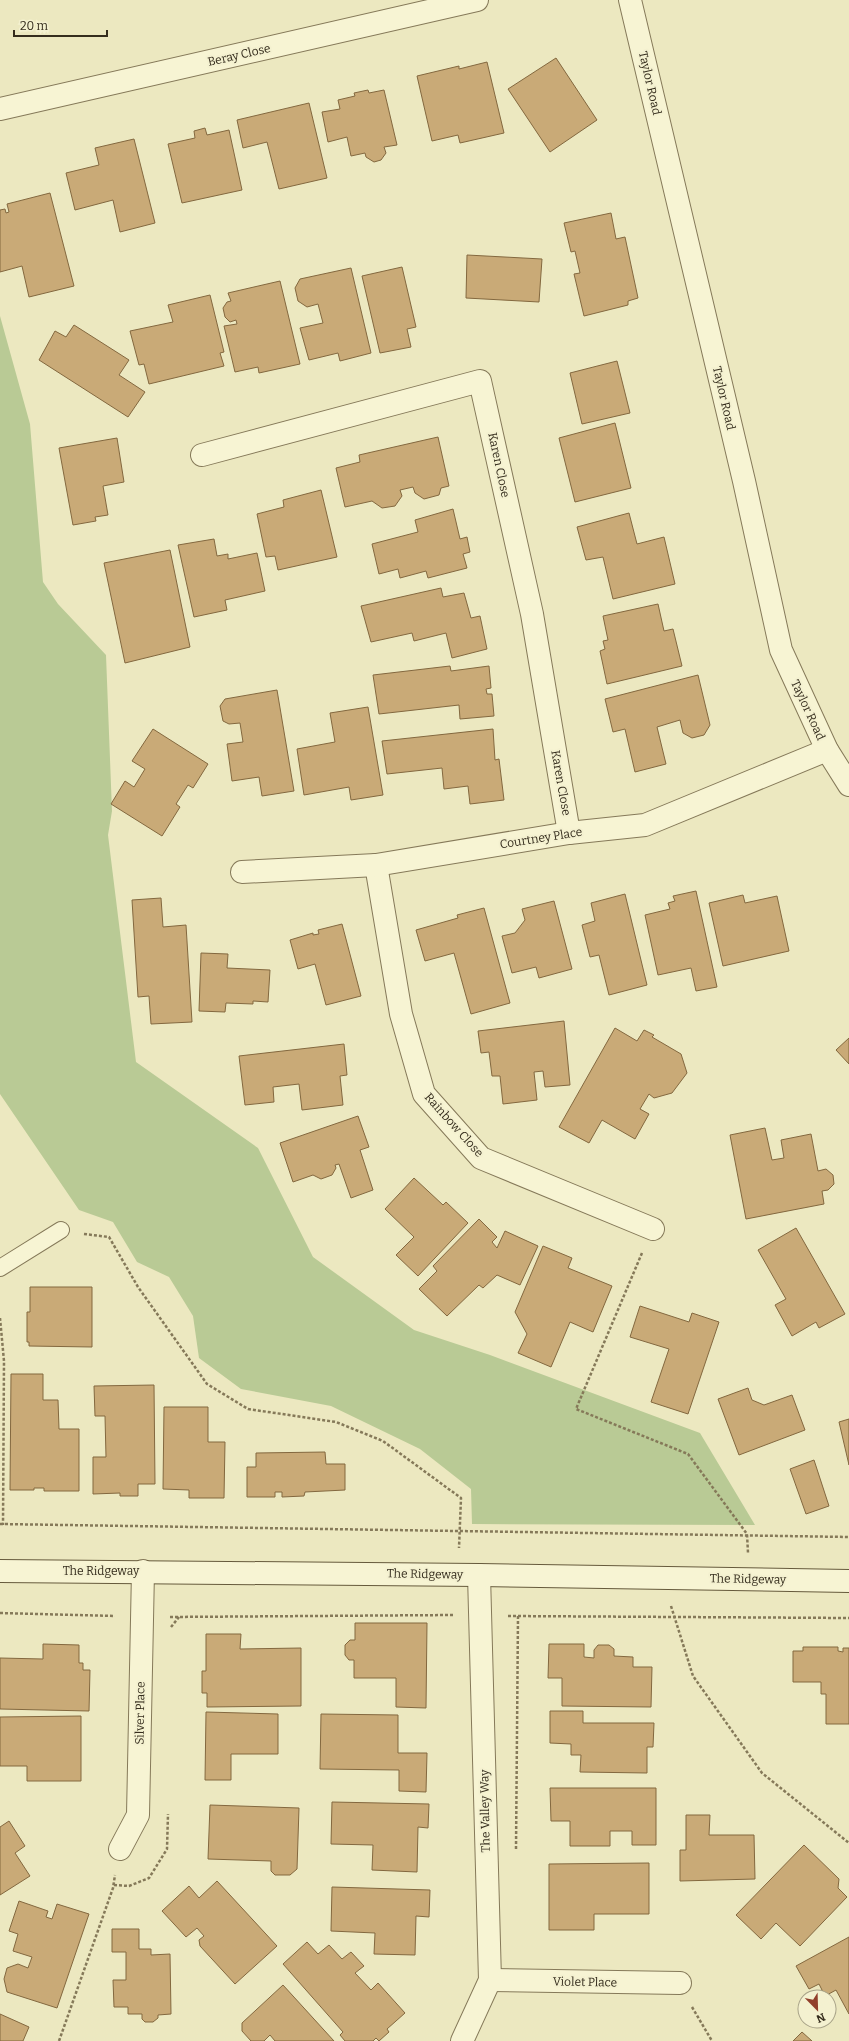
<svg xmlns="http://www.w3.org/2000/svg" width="849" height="2041" viewBox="0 0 849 2041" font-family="Bitter,serif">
  <rect width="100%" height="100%" fill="#ece8c0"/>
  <polygon fill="#b9ca95" points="0,316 30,424 43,582 58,604 106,655 112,811 108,835 136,1062 258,1148 313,1257 414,1330 490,1355 700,1433 755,1525 472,1524 471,1489 420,1449 331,1406 241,1389 199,1358 193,1316 169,1277 137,1262 113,1222 79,1210 0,1094"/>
  <g fill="#c9aa77" stroke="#83683f">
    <polygon points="556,58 597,120 550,152 508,89"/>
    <polygon points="487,62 504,133 460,143 458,135 432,141 417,76 459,66 459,69"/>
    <polygon points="368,90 369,93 384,90 397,145 384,147 386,153 381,160 374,162 366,157 365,153 351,156 347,137 328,142 322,112 340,109 338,100 355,96 354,93"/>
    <polygon points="309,103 327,178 279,189 267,142 243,148 237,120"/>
    <polygon points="205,128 207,135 229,130 242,190 182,203 168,144 195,138 194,131"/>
    <polygon points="134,139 155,223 120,232 113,200 75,210 66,173 99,165 95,148"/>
    <polygon points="50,193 74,286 29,297 22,266 0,272 0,210 5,209 6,213 9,212 7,204"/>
    <polygon points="611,213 616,239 625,237 638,298 628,301 628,305 584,316 574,274 580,273 575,251 571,252 564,223"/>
    <polygon points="467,255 542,259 539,302 466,298"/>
    <polygon points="402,267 416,327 407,329 411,347 380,353 362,276"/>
    <polygon points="351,268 371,353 340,361 338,353 309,360 300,328 323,323 318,304 307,307 298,301 295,288 300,279"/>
    <polygon points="280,281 300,364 259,373 258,367 235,372 224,326 237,324 236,320 230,322 225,317 223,308 227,302 231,301 228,293"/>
    <polygon points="210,295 224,352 220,353 224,366 149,384 144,364 139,365 130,331 173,322 168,305"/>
    <polygon points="74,325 129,360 119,375 145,392 128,417 39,360 55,331 66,337"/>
    <polygon points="617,361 630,413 582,424 570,373"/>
    <polygon points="615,423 631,488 575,502 559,438"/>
    <polygon points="438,437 449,486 441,488 439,495 424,499 415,493 413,487 400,490 402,496 395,506 382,508 372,501 345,507 336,468 360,462 359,455"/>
    <polygon points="117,438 124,482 103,486 108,515 95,517 96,521 73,525 59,448"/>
    <polygon points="321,490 337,557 278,570 275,556 266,557 257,514 284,507 283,500"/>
    <polygon points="453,509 460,539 467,537 470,552 463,554 467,568 428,578 426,571 400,578 398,569 379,574 372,544 418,532 415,520"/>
    <polygon points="629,513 637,544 664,537 675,584 613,599 603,557 586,560 577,527"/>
    <polygon points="214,539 217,556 228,554 228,559 257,553 265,591 225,600 227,610 194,617 178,545"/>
    <polygon points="170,550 190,647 125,663 104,563"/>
    <polygon points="441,588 443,597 464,593 471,618 480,616 487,649 452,658 446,633 414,641 412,633 371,642 361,606"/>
    <polygon points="658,604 664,631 673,629 682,666 607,684 600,651 605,649 603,641 608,640 603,616"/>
    <polygon points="450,666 451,671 489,666 491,688 486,689 487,694 492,694 494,716 460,719 459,705 379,714 373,675"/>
    <polygon points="698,675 710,725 704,735 692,738 683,733 680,720 657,727 666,764 635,772 625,729 613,732 605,699"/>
    <polygon points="277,690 294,791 262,796 259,777 232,781 227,744 243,742 240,723 229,724 223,721 220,706 225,699"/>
    <polygon points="368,707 383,795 351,800 349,787 304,795 297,749 335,742 330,713"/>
    <polygon points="153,729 208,764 193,788 188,785 176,804 180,807 162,836 111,804 125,781 134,787 145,769 132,761"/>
    <polygon points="493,729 495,760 499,759 504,800 470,804 468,786 444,789 442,768 387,774 382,741"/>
    <polygon points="696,891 717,987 696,991 691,968 658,975 645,915 670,909 668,903 675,901 673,896"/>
    <polygon points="625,894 647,985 609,995 599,955 590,957 582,925 595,921 591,903"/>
    <polygon points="743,895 745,903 777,896 789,951 723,966 709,903"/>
    <polygon points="161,898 163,927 186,925 192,1022 151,1024 149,996 138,997 132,900"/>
    <polygon points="554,901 572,969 539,978 536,967 512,973 502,936 515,933 525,920 522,909"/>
    <polygon points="484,908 510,1003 471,1014 454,953 425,961 416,930 458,918 457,915"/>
    <polygon points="342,924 361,996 326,1005 315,964 298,969 290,940 313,933 313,935 319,934 318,930"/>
    <polygon points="201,953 228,954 227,968 270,970 268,1002 253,1001 253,1004 226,1003 225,1012 199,1011"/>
    <polygon points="564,1021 570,1085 545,1087 543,1071 534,1072 537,1100 503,1104 500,1076 492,1076 489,1052 481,1053 478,1031"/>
    <polygon points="615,1028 637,1041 644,1030 654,1035 652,1037 681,1054 687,1073 672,1093 654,1098 649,1094 640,1109 649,1114 635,1139 602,1120 589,1143 559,1127"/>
    <polygon points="849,1038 849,1064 836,1050"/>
    <polygon points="344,1044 347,1075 340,1076 343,1105 302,1110 299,1084 273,1087 274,1102 245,1105 239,1056"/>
    <polygon points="358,1116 369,1147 360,1150 373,1190 351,1198 339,1164 335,1165 336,1168 332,1175 321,1179 313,1175 293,1182 280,1143"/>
    <polygon points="765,1128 772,1160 784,1158 781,1140 811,1134 818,1171 826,1169 833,1175 834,1184 828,1190 822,1191 824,1204 746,1219 730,1135"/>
    <polygon points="414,1178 443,1205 446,1202 468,1223 418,1276 396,1255 414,1237 385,1209"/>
    <polygon points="479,1219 497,1237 492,1242 497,1248 505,1231 538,1246 520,1285 497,1275 483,1288 479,1285 447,1316 419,1289 437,1271 433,1266"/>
    <polygon points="796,1228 845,1314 819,1328 816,1322 792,1336 775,1305 786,1299 758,1250"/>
    <polygon points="543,1246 572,1258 568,1268 612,1286 593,1332 570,1322 551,1367 518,1353 527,1334 515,1312"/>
    <polygon points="30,1287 92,1287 92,1347 29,1346 29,1342 27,1342 27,1312 30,1312"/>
    <polygon points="640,1306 689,1322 692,1313 719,1322 688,1414 651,1402 669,1349 630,1337"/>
    <polygon points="11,1374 43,1374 43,1400 58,1400 59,1429 79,1429 79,1491 44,1491 44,1488 34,1488 34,1490 10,1490"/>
    <polygon points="154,1385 155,1484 138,1484 138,1496 120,1496 120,1493 93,1494 93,1457 106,1457 105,1416 95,1416 94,1386"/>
    <polygon points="748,1388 752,1400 764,1405 792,1395 805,1430 739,1455 718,1399"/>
    <polygon points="164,1407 208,1407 208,1442 225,1442 224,1498 189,1498 189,1490 163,1489"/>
    <polygon points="849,1419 849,1465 839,1422"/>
    <polygon points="325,1452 326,1464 345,1464 345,1490 305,1492 304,1496 282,1497 282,1492 275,1492 275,1497 247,1497 247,1467 256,1467 256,1453"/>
    <polygon points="814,1460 829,1506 806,1514 790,1469"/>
    <polygon points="355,1623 427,1623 426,1708 396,1707 396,1678 354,1678 354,1660 349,1660 345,1655 345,1645 350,1640 355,1640"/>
    <polygon points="206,1634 241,1634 240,1649 301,1648 301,1706 207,1707 207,1693 202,1693 202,1671 206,1671"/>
    <polygon points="43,1644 79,1645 79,1663 83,1663 83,1670 90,1670 89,1711 0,1709 0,1658 43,1659"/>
    <polygon points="549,1644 584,1644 584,1657 594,1658 594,1650 598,1645 609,1645 614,1649 614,1656 633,1657 633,1667 652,1667 651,1707 562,1706 562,1678 548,1678"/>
    <polygon points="803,1647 838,1647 838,1651 843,1652 843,1648 849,1648 849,1724 826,1724 826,1694 821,1694 821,1682 793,1682 793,1651 803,1651"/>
    <polygon points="550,1711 583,1711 583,1723 654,1723 653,1747 647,1747 647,1773 580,1772 581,1755 571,1755 571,1744 550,1743"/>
    <polygon points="206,1712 278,1714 278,1754 231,1754 231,1780 205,1780"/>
    <polygon points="321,1714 398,1715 398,1753 427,1753 426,1792 399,1791 399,1770 320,1769"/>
    <polygon points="81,1716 81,1781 27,1781 27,1766 0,1766 0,1717"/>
    <polygon points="550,1788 656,1788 656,1845 632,1845 632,1831 610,1831 610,1846 570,1846 570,1821 551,1821"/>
    <polygon points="332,1802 429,1804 428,1828 418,1827 417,1872 372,1870 373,1845 331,1844"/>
    <polygon points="210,1805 299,1808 297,1869 290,1875 275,1875 271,1871 271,1861 208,1859"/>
    <polygon points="686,1815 710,1815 709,1835 754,1835 755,1879 680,1881 680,1850 686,1850"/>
    <polygon points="9,1821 25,1846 15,1853 30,1876 0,1895 0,1827"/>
    <polygon points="804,1845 839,1879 838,1888 847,1897 800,1946 776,1923 761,1939 736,1915"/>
    <polygon points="649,1863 649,1914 594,1914 594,1930 549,1930 549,1864"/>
    <polygon points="217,1881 277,1946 235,1984 200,1946 199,1940 204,1936 197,1928 186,1937 162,1911 189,1886 199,1898"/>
    <polygon points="332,1887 430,1890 429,1917 416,1916 415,1955 374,1954 375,1933 331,1931"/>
    <polygon points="19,1901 48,1911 46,1917 52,1919 57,1904 89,1914 57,2008 7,1992 4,1979 7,1968 18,1964 28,1968 32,1957 13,1951 18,1934 9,1931"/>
    <polygon points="112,1929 139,1929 139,1949 151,1949 151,1955 170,1954 171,2014 158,2015 158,2018 153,2022 145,2022 142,2019 142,2014 128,2014 128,2007 114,2007 113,1980 126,1980 126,1952 112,1952"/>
    <polygon points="849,1937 849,2014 836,1990 825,1996 819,1984 809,1989 796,1966"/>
    <polygon points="307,1942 318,1954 329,1945 342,1959 351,1952 364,1966 355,1973 371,1990 378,1983 405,2013 387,2029 389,2032 379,2041 376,2038 373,2041 345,2041 340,2035 343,2032 283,1964"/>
    <polygon points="283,1985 334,2041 275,2041 270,2035 264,2041 251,2041 242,2031 242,2023"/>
    <polygon points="0,2014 29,2027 23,2041 0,2041"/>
    <polygon points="802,2032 812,2041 793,2041"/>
  </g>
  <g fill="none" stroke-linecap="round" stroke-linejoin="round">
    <defs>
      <polyline id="lane" points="0,1268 61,1230"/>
      <g id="street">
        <polyline points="630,0 744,481 781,650 827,750 849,785"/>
        <polyline points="0,109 477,0"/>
        <polyline points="202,455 480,381 532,614 569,833"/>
        <polyline points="376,865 401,1014 424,1094 481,1158 653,1229"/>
        <polyline points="242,872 376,865 569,833 645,825 827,750"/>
        <polyline points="120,1849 138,1815 143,1571"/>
        <polyline points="490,1980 680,1983"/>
        <polyline points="462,2041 490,1980 479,1575"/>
      </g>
      <polyline id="secondary" points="0,1571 479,1575 849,1581"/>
    </defs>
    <use href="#lane" stroke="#857959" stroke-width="18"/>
    <use href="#street" stroke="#857959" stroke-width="24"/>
    <use href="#secondary" stroke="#665a3c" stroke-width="24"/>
    <g stroke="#857959" stroke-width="2.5" stroke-dasharray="3 2" stroke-linecap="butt">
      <polyline points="84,1234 109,1237 138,1287 207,1384 248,1409 336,1422 383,1441 461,1498 459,1548"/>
      <polyline points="642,1253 576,1409 688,1454 747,1534 748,1553"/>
      <polyline points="0,1318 4,1361 3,1525"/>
      <polyline points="0,1524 849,1537"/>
      <polyline points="671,1606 693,1676 762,1773 849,1843"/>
      <polyline points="0,1613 115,1616"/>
      <polyline points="508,1616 849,1618"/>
      <polyline points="170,1617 453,1615"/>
      <polyline points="171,1627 179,1617"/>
      <polyline points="516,1849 518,1616"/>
      <polyline points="114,1885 129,1886 149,1878 167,1849 168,1814"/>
      <polyline points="692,2007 712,2041"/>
      <polyline points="59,2041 113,1888 115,1875"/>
    </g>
    <use href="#lane" stroke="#f7f4d3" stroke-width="16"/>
    <use href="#street" stroke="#f7f4d3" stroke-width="22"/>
    <use href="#secondary" stroke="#f7f4d3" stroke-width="22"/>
  </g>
  <g text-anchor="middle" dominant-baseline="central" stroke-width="4" stroke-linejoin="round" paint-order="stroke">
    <g font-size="12" fill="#352d1d" stroke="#f4f1d0">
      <text transform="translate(239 55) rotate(-13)">Beray Close</text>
      <text transform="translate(650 83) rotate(77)">Taylor Road</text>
      <text transform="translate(724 398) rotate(77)">Taylor Road</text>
      <text transform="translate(499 465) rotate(78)">Karen Close</text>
      <text transform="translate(808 710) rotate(65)">Taylor Road</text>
      <text transform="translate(561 783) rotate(80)">Karen Close</text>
      <text transform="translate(541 838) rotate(-9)">Courtney Place</text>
      <text transform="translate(454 1125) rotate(48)">Rainbow Close</text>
      <text x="101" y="1571">The Ridgeway</text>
      <text transform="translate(425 1574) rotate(1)">The Ridgeway</text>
      <text transform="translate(748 1579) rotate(1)">The Ridgeway</text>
      <text transform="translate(140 1713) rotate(-89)">Silver Place</text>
      <text transform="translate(485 1811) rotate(-91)">The Valley Way</text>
      <text transform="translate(585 1982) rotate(1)">Violet Place</text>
    </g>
  </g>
  <g transform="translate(817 2009) rotate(157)"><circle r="19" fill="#f4f1d0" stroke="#a8a388"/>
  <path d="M0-3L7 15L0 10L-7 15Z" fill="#923f2b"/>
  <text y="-6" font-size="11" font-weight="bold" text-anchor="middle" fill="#352d1d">N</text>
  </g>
  <path d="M14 30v6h93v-6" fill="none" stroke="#352d1d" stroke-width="2"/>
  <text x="20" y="30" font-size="12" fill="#352d1d" stroke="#f4f1d0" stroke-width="3" paint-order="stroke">20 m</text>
</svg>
